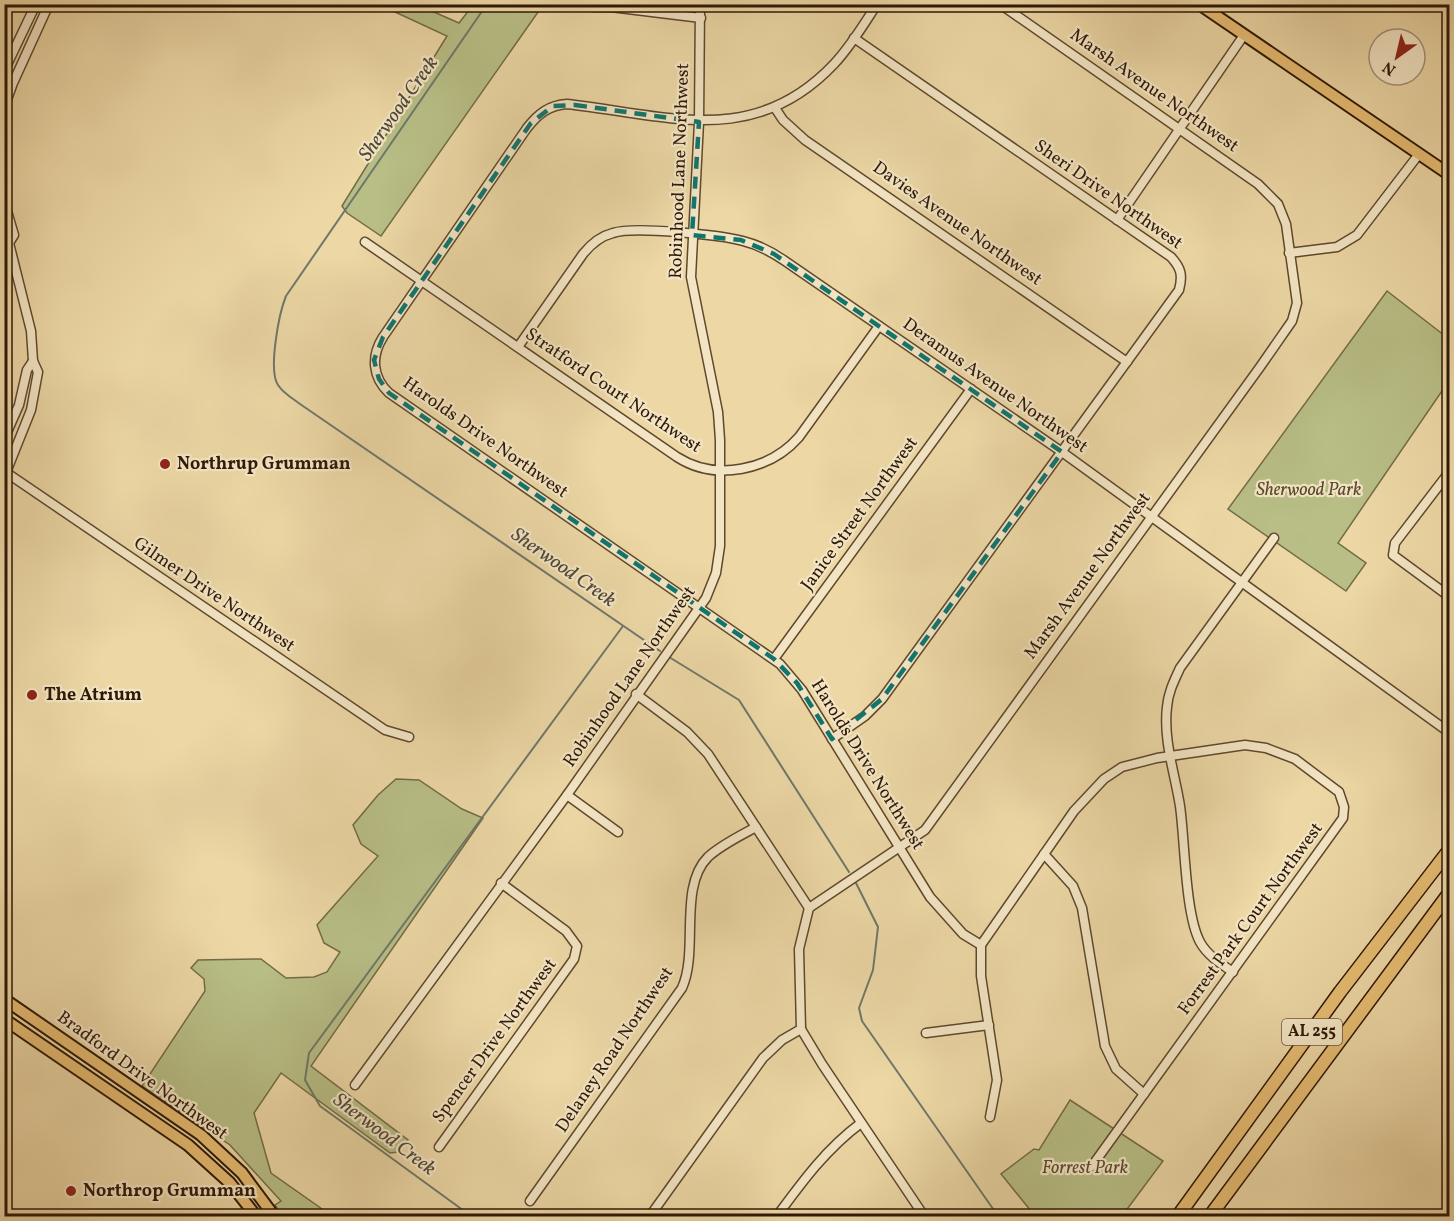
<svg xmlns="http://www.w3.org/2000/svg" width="1454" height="1221" viewBox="0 0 1454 1221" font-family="Vollkorn,serif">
  <rect width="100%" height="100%" fill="#ecd7a5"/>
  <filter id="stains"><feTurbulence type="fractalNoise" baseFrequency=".00333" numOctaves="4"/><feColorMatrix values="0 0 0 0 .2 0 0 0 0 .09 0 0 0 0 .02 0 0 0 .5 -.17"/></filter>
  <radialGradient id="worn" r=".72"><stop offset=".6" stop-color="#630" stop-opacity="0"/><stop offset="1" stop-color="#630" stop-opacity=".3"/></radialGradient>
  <g fill="#b8be86" stroke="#736b46" stroke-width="1.5">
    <polygon points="380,5 418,5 459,23 473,5 543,5 381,236 347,213 342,206 447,36"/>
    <polygon points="1387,291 1449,339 1449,388 1444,388 1338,543 1366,563 1346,591 1228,509"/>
    <polygon points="396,779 419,780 462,809 483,818 311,1066 408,1140 399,1152 390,1153 281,1073 254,1113 271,1173 332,1216 282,1216 275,1205 281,1201 230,1145 142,1086 205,991 204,979 191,968 198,960 261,959 286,978 314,977 327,972 340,952 324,943 317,925 378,856 361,844 353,825 378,795"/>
    <polygon points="1070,1100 1163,1161 1122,1216 1035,1216 1001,1174 1034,1149 1039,1150"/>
  </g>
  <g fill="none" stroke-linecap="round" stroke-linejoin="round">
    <g stroke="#6e786a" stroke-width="2">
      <path d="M487,4L286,296C279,313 268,370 278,385C283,393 292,398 300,404L660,651"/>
      <polyline points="669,657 739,700 849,872"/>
      <polyline points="856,883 878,927 873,970 859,1008 862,1021 998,1216"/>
      <polyline points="471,1216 320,1106 305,1080 309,1053 623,626"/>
    </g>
    <defs>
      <g id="minor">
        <path d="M877,4C864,24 851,46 834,64C754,149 667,115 567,104C549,105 538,114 527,128L383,337C371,356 372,377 389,393L780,664L802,690L930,897L963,934L981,945"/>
        <polyline points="594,7 611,7 701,18"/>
        <polyline points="4,71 36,4"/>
        <polyline points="4,108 13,83 49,4"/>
        <polyline points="775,108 783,120 805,140 1127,362"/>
        <polyline points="4,201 14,235 9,243"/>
        <polyline points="1117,220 1244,35"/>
        <polyline points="4,239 9,243 31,331 33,361 38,372 31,410 5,475"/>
        <path d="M365,242L677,457C716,482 770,470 799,437L879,326"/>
        <polyline points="1289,253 1337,247 1357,235 1419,154"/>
        <path d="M518,347L583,254C591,244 601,236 613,233C634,226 721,235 743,241C759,245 772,252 785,261L1062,452L1450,733"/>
        <polyline points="4,439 19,405 27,370 33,361"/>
        <polyline points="4,471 385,730 409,737"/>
        <polyline points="1450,471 1395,543 1393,555 1450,597"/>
        <polyline points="774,659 971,389"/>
        <polyline points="636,694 687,732 708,754 809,908"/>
        <path d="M832,739L865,716L882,699L1179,290C1183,275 1181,268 1171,257L854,38"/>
        <polyline points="567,795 618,832"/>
        <polyline points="1044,854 1073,886 1082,908 1105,1046 1116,1069 1144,1094"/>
        <path d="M1233,972C1221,964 1207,955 1200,942C1185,914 1185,841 1180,806C1175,774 1163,740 1167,707C1168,693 1174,681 1180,668L1274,538"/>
        <polyline points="926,1033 989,1025"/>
        <polyline points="355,1085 567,795 706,598 716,573 720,546 720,440 718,412 691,277 699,122 700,4"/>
        <polyline points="990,1117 997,1080 981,976 981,945 1074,811 1104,779 1122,767 1157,758 1245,745 1266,748 1295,759 1339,792 1344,807 1343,818 1092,1166"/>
        <polyline points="439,1147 574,959 577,946 566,931 501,883"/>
        <path d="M530,1201L682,988C699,951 678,887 708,857C721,845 740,836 756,827"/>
        <polyline points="650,1216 763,1058 782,1040 801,1029"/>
        <path d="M777,1216C802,1182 826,1149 861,1123"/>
        <polyline points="924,1216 822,1064 801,1029 799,949 809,908 925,830 1260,367 1292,321 1297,303 1286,224 1278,204 1258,184 1000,4"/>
      </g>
      <g id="major">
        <polyline points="1199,4 1450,175"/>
        <polyline points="4,999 201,1135 242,1173 274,1216"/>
        <polyline points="4,1019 188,1145 230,1183 256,1216"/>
      </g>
      <g id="highway">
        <polyline points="1178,1216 1340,992 1450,849"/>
        <polyline points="1210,1216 1450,892"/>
      </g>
    </defs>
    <use href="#minor" stroke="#5e482e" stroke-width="11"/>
    <use href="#major" stroke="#2e1807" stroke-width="14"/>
    <use href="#highway" stroke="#2e1807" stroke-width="15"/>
    <use href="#minor" stroke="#f3e5c4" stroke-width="8"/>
    <use href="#major" stroke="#e6bc72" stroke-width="10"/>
    <use href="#highway" stroke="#e6bc72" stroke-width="12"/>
  </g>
  <path fill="none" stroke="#0f766e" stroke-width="4.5" stroke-dasharray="12 8" stroke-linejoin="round" d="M575,105L699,122L692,235L741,240L774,254L1062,452L882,699L832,739L797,683L774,659L389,393L379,379L374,360L383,337L531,123L553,106Z"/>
  <g fill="#8f2418" stroke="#f3e5c4" stroke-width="2">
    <circle cx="165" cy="464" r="6"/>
    <circle cx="32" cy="695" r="6"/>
    <circle cx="71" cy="1191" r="6"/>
  </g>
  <g text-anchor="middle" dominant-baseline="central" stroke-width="4.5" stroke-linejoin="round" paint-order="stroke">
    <rect fill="#f3e5c4" stroke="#695640" stroke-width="1.5" x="1282" y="1019" width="60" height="26" rx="4.5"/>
    <g font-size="16" font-weight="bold" fill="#2e1807">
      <text x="1312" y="1032">AL 255</text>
    </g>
    <g font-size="18" fill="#2e1807" stroke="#f3e5c4">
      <text transform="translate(1154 91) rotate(35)">Marsh Avenue Northwest</text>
      <text transform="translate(680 171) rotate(-88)">Robinhood Lane Northwest</text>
      <text transform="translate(1108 195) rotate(35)">Sheri Drive Northwest</text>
      <text transform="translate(957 224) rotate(35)">Davies Avenue Northwest</text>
      <text transform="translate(995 386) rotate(35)">Deramus Avenue Northwest</text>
      <text transform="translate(613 391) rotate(34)">Stratford Court Northwest</text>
      <text transform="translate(485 438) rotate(35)">Harolds Drive Northwest</text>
      <text transform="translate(860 514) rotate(-54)">Janice Street Northwest</text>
      <text transform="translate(1088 576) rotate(-54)">Marsh Avenue Northwest</text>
      <text transform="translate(214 595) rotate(34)">Gilmer Drive Northwest</text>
      <text transform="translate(630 677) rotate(-55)">Robinhood Lane Northwest</text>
      <text transform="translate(867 765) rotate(58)">Harolds Drive Northwest</text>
      <text transform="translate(1251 919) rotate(-54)">Forrest Park Court Northwest</text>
      <text transform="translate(495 1041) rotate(-54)">Spencer Drive Northwest</text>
      <text transform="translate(615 1050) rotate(-56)">Delaney Road Northwest</text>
      <text transform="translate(142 1076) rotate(36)">Bradford Drive Northwest</text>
    </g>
    <g font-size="18" font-weight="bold" fill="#2e1807" stroke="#f3e5c4" text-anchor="start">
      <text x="177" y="464">Northrup Grumman</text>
      <text x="44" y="695">The Atrium</text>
      <text x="83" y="1191">Northrop Grumman</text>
    </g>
    <g font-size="18" font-style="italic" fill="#574a2d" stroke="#f3e5c4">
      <text x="1309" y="490">Sherwood Park</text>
      <text x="1085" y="1168">Forrest Park</text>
    </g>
    <g font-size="20" font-style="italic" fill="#4e4839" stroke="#f3e5c4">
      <text transform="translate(399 109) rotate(-55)">Sherwood Creek</text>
      <text transform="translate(563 568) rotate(35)">Sherwood Creek</text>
      <text transform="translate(384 1135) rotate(37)">Sherwood Creek</text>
    </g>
  </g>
  <rect width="1454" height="1221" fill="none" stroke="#ecd7a5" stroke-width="24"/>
  <rect x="6" y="6" width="1442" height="1209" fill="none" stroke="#2e1807" stroke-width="3"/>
  <rect x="12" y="12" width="1430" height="1197" fill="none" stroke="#2e1807" stroke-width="1.5"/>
  <g transform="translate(1397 57) rotate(214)"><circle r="28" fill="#f3e5c4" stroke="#a49378" stroke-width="1.5"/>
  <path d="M0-4.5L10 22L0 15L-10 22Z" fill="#8f2418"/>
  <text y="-9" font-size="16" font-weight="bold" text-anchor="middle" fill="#2e1807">N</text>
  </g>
  <rect width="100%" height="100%" filter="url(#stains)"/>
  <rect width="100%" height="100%" fill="url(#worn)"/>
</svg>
